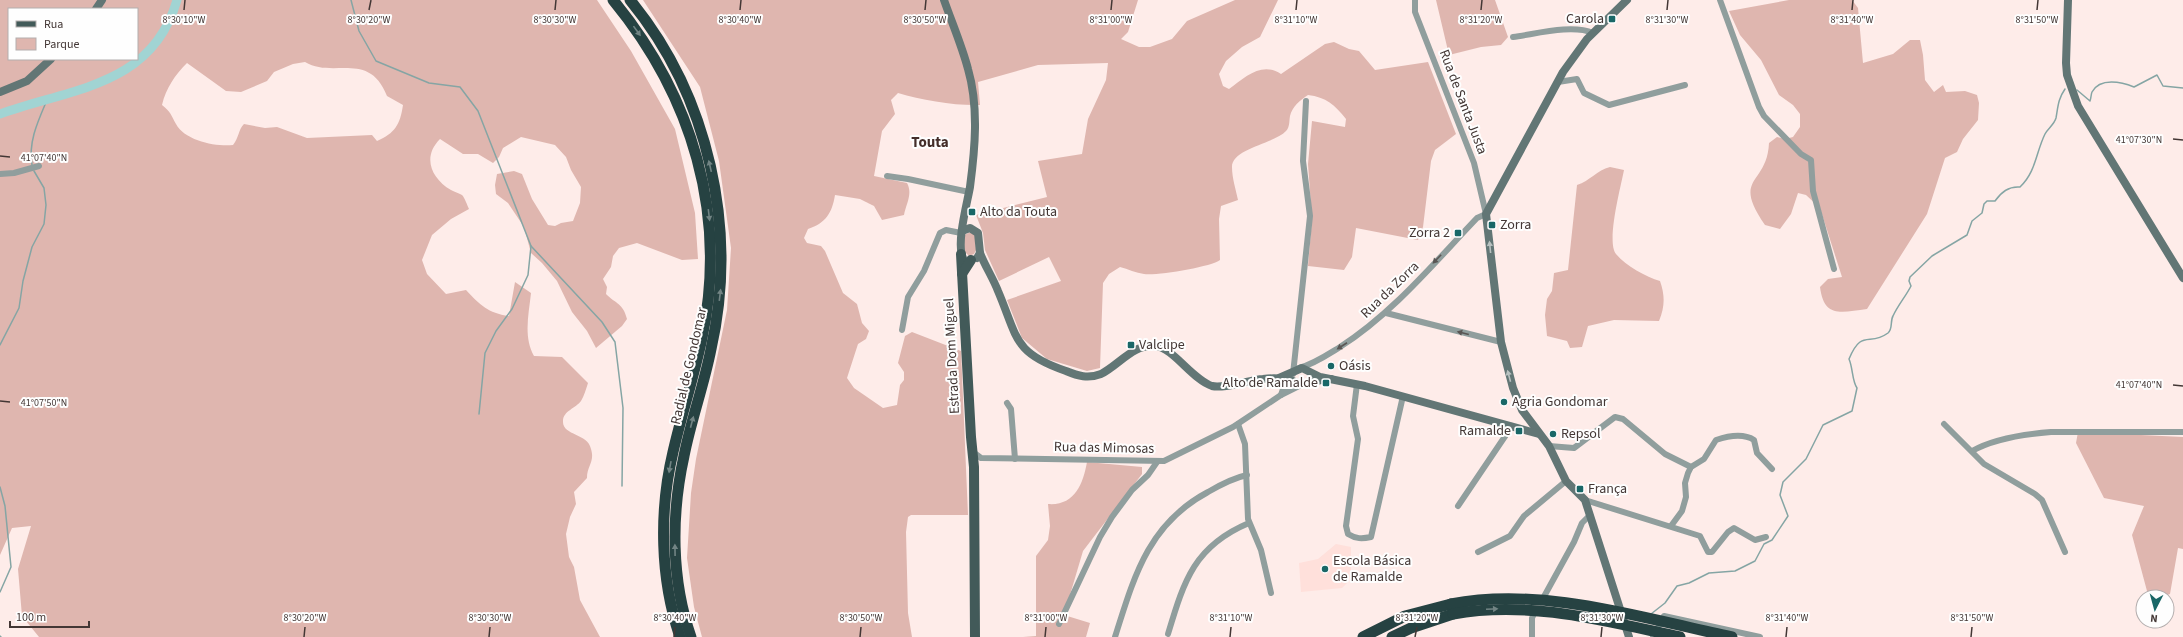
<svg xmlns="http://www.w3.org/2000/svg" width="2183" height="637" viewBox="0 0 2183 637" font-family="'Source Sans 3',sans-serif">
  <rect width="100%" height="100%" fill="#feece9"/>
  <polygon fill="#ffe0db" points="1336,544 1351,547 1351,575 1348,582 1342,588 1301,592 1299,563 1318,559"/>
  <g fill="#dfb6af" fill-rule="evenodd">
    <path d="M0,0H597L631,51L675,129L695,213L698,259L682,260L637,243L619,248L613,256L611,267L603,279L607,287L606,294C616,304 623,303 627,319L622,326L596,348L587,331L572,312L557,281L542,263L531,253L524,227L508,203L496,194L495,185L497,174L514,171L522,174L532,199L548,225L555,226L561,223L573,221L580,203L581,187L571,170L566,157L555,145L521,137L503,148L499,157L493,163L478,154H463L440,139C422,157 431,178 451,190C454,192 459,193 462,195C465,198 467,205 469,209L451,219L432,235L422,260L427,274L446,294L466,290C480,305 488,313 509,316L515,282L531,293C529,313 523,337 534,356L562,357L588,383C586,389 584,396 581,401C576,408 563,411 563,421C562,436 588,433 591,449C595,462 587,466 587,478L574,492L576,504L570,517L566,534L569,557L574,567L580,600L600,637H39L22,616L18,569L31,526L12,528L0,555ZM9,9H137V59H9ZM305,62C333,79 369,50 387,96L403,105C400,125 395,133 377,141L372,135L307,138L277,127L265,128L244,124C238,130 239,138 233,145C217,147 185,141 176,124C171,115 171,112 162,105C166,88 175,75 187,63L226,91L241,92L267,81L274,72L293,64Z"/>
    <path d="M643,0H1138L1128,32L1121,39L1139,47H1150L1172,39L1187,21L1235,0H1278L1260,37L1242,47L1226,61L1219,74L1223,86L1229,89C1245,77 1262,61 1281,74L1325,44L1334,42L1349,49L1359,51L1375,70L1428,62L1456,134L1435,150L1431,161L1423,227L1418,240L1356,228L1352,257L1344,270L1308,266L1312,220L1308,164L1312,121L1345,127L1346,119C1335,105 1326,97 1308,95C1300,100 1292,107 1290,116C1289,121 1290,127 1286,131C1274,144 1232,148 1232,167C1232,178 1236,190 1238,200L1221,206L1219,219L1220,260C1211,267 1156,276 1144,274C1136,273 1128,269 1120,267L1109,274L1103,283L1100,368L1087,371L1047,359L1022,338L1007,300L1061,281L1049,257L999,281L985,250L983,233L976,215L1047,197L1038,161L1082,154L1088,119L1106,80L1108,63L1038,65L978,82L980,105C956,106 922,100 898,93L891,100L895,114L882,131L874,176L907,183C913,194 906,204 904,215L882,220L874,206L860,199L835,195C832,213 826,223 808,229L804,238L807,243L821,246L825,251L843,293L857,304L862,323L869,331L866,339L858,344L847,378L854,388L883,408L897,405L900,385L904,380V372L898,363L905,336L912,332L961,351L968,515H911L908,517L906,532L908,613L912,637H702L694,607L687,558L691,493L696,459L727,310L731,248L719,161L700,87Z"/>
    <polygon points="1436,0 1495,0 1508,37 1501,45 1481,47 1449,55"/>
    <path d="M1789,0H1852L1858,8L1863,63L1893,54L1910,40H1920L1923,55L1925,80L1934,92L1943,85L1946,92L1965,91L1977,95L1979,103L1978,120L1963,139L1957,152L1945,158L1927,214L1867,309C1842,312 1824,319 1820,287L1828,279L1842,277L1820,208L1806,195L1798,193L1791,214L1780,229L1765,225C1731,176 1767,186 1769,143L1777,137L1785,139L1793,137L1800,127V114L1793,105L1779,95L1761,60L1740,35L1729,11Z"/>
    <path d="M1610,167L1624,170C1621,186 1606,242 1616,254C1626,266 1646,277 1660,281C1665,295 1665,307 1659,321L1614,320L1588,326L1582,347L1570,348L1567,341L1547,336L1545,315L1547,299L1552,291L1554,273L1568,270L1577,185C1590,181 1597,170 1610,167Z"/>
    <polygon points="971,232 975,235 976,250 974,254 969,256 964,251 964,235"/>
    <polygon points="2078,432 2183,437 2183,549 2178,548 2170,594 2161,597 2147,591 2132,535 2144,506 2104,498 2076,443"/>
    <path d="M1087,462L1142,467V474L1083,551L1064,615L1090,623L1086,637H1023L1036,636V556L1048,540L1050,526L1048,504C1074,506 1083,485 1087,462Z"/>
  </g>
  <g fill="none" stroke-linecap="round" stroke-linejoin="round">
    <g stroke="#85a5a4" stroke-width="1.5">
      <polyline points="351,0 359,31 376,61 429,83 460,87 478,111 531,246 602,322 615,342 623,408 622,486"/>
      <path d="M2077,90L2090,101C2091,99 2091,94 2092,92C2100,77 2122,82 2134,87L2157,75L2163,86L2183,88"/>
      <path d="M32,165C28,142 38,121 47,100"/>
      <polyline points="0,345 19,308 23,281 32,247 44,224 46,205 44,188 34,171"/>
      <polyline points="479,414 485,353 496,331 512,309 528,275 531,246"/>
      <polyline points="0,487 5,506 11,567 0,592"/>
      <path d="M1651,614L1665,603L1677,586L1689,583L1709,573L1735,571L1755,561L1764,544L1772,540L1788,516L1780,495L1783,482L1806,459L1823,425L1852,411L1857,388C1852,381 1853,368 1849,359C1862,328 1869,347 1888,333C1893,329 1890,321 1893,316C1898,305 1906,296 1911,286L1909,281L1910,277L1932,256L1967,235L1972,221L1982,213L1984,204L1987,201H1995C2001,192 2009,186 2020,187C2036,172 2036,152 2045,134C2048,128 2054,125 2056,118C2058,107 2058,99 2065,89"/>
      <polyline points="0,636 1,637"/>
    </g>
    <path stroke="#a1d4d3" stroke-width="9" d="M0,114C71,88 152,87 177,0"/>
    <g stroke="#909e9d" stroke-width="6">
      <polyline points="1720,0 1759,107 1764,116 1801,154 1811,160 1813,191 1834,269"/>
      <path d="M1513,37C1536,34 1572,24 1593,33"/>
      <polyline points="1558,82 1577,79 1584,93 1609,105 1685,85"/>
      <polyline points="0,174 14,173 39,166"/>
      <polyline points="887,176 908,179 969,192"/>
      <polyline points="1386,313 1501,342"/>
      <polyline points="902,330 908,297 924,271 940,233 946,230 961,233"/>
      <path d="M1299,368C1314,364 1327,355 1340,347C1393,313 1434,263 1477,218L1486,214L1474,163L1415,12V0"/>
      <polyline points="1293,374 1310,216 1303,161 1306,101"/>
      <polyline points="1276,379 1284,386 1281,395"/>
      <path d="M1357,384L1353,416L1358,439L1346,526L1348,534C1356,539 1362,539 1371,537L1403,396"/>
      <polyline points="1007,403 1011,409 1015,459"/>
      <polyline points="1238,424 1245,444 1248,519 1261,550 1271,593"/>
      <polyline points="1944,424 1984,464 2035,494 2042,500 2065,552"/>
      <polyline points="1549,446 1574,448 1615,417 1623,419 1665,454 1691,467"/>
      <path d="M1972,451C1995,438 2025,434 2051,432H2183"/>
      <polyline points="973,452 981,458 1164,461 1233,427 1281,395 1303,384"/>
      <polyline points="1585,500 1700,536 1708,552 1712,552 1728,532 1734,528 1755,540 1766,537"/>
      <polyline points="1458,506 1512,426"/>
      <path d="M1671,526L1682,511L1686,497L1685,483L1688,473L1691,467L1704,459L1716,440C1728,436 1743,433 1754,440L1757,453L1772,469"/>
      <polyline points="1478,552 1510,536 1524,516 1566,481"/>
      <polyline points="1541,602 1574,542 1582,523 1590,515"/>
      <polyline points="1059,624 1100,537 1112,517 1132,490 1148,475 1157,462"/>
      <path d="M1168,634C1184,581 1194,546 1249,523"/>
      <path d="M1115,637C1134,577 1148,524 1208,492C1220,485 1233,478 1247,475"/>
      <polyline points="1532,637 1532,618 1536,610"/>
      <polyline points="1653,637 1664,616 1760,637"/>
    </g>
    <g stroke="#627675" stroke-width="8">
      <path d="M944,0C952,23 962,46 968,69C979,107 975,149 970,187C967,204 956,244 963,258"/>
      <polyline points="1627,0 1587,39 1563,72 1486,214 1501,342 1513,388 1522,410 1549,446 1566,481 1585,500 1629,637"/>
      <polyline points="2068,0 2066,63 2067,75 2078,106 2183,278"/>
      <polyline points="96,9 102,0"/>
      <polyline points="0,92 27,81 51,59"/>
      <polyline points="962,231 970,228 978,233 980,253 977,258"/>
      <path d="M980,253C985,266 993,278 998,291C1018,338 1013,353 1066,371C1078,376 1088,379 1101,374C1119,365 1134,343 1156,346C1173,348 1193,380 1212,386C1224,389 1249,380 1263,379C1271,378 1281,378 1290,380C1294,381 1297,384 1301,384C1308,384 1320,379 1331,379"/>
      <polyline points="1279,378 1302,368 1320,377 1365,386 1539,434"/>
    </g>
    <g stroke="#425a59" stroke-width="10">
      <polyline points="961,254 971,437 974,467 975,637"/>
      <polyline points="962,274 971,260"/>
    </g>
    <g stroke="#264242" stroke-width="11">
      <path d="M613,0C692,96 728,214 702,338C694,376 682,413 673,452C659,511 660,579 680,637"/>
      <path d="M630,0C709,96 738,229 711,349C704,385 691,420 684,456C671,515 671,580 691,637"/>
      <polyline points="1363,637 1405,616 1451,604"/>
      <polyline points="1392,637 1411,628 1453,614"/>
    </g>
    <g stroke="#264242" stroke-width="11">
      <path d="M1451,604C1542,586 1642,618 1732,637"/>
      <path d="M1453,614C1530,600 1605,621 1680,637"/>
    </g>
  </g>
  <defs><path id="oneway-solid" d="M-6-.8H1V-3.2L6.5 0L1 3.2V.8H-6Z"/></defs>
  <g fill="#728484">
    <use href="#oneway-solid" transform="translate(637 31) rotate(54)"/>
    <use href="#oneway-solid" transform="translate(710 166) rotate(-103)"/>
    <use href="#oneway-solid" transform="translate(709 215) rotate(83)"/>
    <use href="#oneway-solid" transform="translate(720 295) rotate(-83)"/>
    <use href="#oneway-solid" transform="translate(692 422) rotate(-75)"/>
    <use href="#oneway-solid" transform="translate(670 467) rotate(100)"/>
    <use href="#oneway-solid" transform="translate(675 550) rotate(-91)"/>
    <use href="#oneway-solid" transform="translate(1492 609) rotate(-3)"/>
  </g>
  <g fill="#b8c1c0">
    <use href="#oneway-solid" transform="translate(1490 247) rotate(-96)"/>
    <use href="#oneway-solid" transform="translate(1509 376) rotate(-105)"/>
  </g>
  <g fill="#5a5654">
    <use href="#oneway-solid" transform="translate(1437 259) rotate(134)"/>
    <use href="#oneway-solid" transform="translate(1463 333) rotate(-166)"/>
    <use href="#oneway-solid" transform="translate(1342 346) rotate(147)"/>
  </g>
  <path fill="none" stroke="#433735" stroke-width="1.5" d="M184,10L185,0M369,10L371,0M555,10L556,0M740,10L741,0M925,10L926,0M1111,10L1112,0M1296,10L1297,0M1481,10L1482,0M1667,10L1668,0M1852,10L1853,0M2037,10L2038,0M2173,139L2183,140M0,156L10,157M2173,385L2183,386M0,401L10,402M304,637L305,627M489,637L490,627M674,637L675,627M860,637L861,627M1045,637L1046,627M1230,637L1231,627M1415,637L1417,627M1601,637L1602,627M1786,637L1787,627M1971,637L1972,627"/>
  <g fill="#196767" stroke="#fefefe" stroke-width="1.5">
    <rect x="1608" y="15" width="8" height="8" rx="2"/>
    <rect x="968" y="208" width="8" height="8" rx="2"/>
    <rect x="1488" y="221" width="8" height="8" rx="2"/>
    <rect x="1454" y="229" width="8" height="8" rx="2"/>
    <rect x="1127" y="341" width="8" height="8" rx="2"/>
    <circle cx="1331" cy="366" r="4"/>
    <rect x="1322" y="379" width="8" height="8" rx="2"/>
    <circle cx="1504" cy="402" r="4"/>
    <rect x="1515" y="427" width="8" height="8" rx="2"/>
    <circle cx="1553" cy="434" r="4"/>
    <rect x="1576" y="485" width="8" height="8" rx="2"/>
    <circle cx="1325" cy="569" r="4"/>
  </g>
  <g text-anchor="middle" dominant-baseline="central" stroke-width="4" stroke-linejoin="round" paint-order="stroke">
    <g font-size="14" fill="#433735" stroke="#fefefe" text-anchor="start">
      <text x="1604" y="19" text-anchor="end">Carola</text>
      <text x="980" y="212">Alto da Touta</text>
      <text x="1500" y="225">Zorra</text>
      <text x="1450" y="233" text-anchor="end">Zorra 2</text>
      <text x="1139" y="345">Valclipe</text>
      <text x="1339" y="366">Oásis</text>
      <text x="1318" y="383" text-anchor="end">Alto de Ramalde</text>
      <text x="1512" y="402">Agria Gondomar</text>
      <text x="1511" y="431" text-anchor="end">Ramalde</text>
      <text x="1561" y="434">Repsol</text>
      <text x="1588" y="489">França</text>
      <text x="1333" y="561">Escola Básica<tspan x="1333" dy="16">de Ramalde</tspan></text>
    </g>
    <g font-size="14" fill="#433735" stroke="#fefefe">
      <text transform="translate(1463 102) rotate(69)">Rua de Santa Justa</text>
      <text transform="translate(1390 290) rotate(-44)">Rua da Zorra</text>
      <text transform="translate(952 356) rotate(-93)">Estrada Dom Miguel</text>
      <text transform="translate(689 366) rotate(-77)">Radial de Gondomar</text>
      <text transform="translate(1104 448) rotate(1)">Rua das Mimosas</text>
    </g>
    <g font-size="15" font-weight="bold" fill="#442e2a" stroke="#fefefe">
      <text x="930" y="142">Touta</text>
    </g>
  </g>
  <g font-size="10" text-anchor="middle" fill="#433735" stroke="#fefefe" stroke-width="4" stroke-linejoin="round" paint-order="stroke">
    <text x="184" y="23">8°30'10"W</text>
    <text x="369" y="23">8°30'20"W</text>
    <text x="555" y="23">8°30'30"W</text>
    <text x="740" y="23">8°30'40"W</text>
    <text x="925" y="23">8°30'50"W</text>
    <text x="1111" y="23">8°31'00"W</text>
    <text x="1296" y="23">8°31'10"W</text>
    <text x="1481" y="23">8°31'20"W</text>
    <text x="1667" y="23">8°31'30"W</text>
    <text x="1852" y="23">8°31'40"W</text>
    <text x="2037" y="23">8°31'50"W</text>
    <text x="2139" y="143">41°07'30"N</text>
    <text x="44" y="161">41°07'40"N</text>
    <text x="2139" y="388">41°07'40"N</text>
    <text x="44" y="406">41°07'50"N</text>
    <text x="305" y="621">8°30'20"W</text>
    <text x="490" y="621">8°30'30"W</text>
    <text x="675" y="621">8°30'40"W</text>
    <text x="861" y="621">8°30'50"W</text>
    <text x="1046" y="621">8°31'00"W</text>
    <text x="1231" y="621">8°31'10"W</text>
    <text x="1417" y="621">8°31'20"W</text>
    <text x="1602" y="621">8°31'30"W</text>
    <text x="1787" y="621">8°31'40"W</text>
    <text x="1972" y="621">8°31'50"W</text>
  </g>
  <rect x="8" y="8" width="130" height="52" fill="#fefefe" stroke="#b3aeae"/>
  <rect x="16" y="21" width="20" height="6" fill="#425a59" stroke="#b3aeae"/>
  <text x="44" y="28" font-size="12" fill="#433735">Rua</text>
  <rect x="16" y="38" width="20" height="12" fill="#dfb6af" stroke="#b3aeae"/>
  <text x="44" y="48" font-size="12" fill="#433735">Parque</text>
  <g transform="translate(2155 609) rotate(186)"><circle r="19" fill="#fefefe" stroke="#b3aeae"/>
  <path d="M0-3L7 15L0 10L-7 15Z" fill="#196767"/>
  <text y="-6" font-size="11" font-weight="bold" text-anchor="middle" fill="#433735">N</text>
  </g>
  <path d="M10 621v6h79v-6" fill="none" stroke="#433735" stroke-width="2"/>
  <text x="16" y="621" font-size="12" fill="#433735" stroke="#fefefe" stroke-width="3" paint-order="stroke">100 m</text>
</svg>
